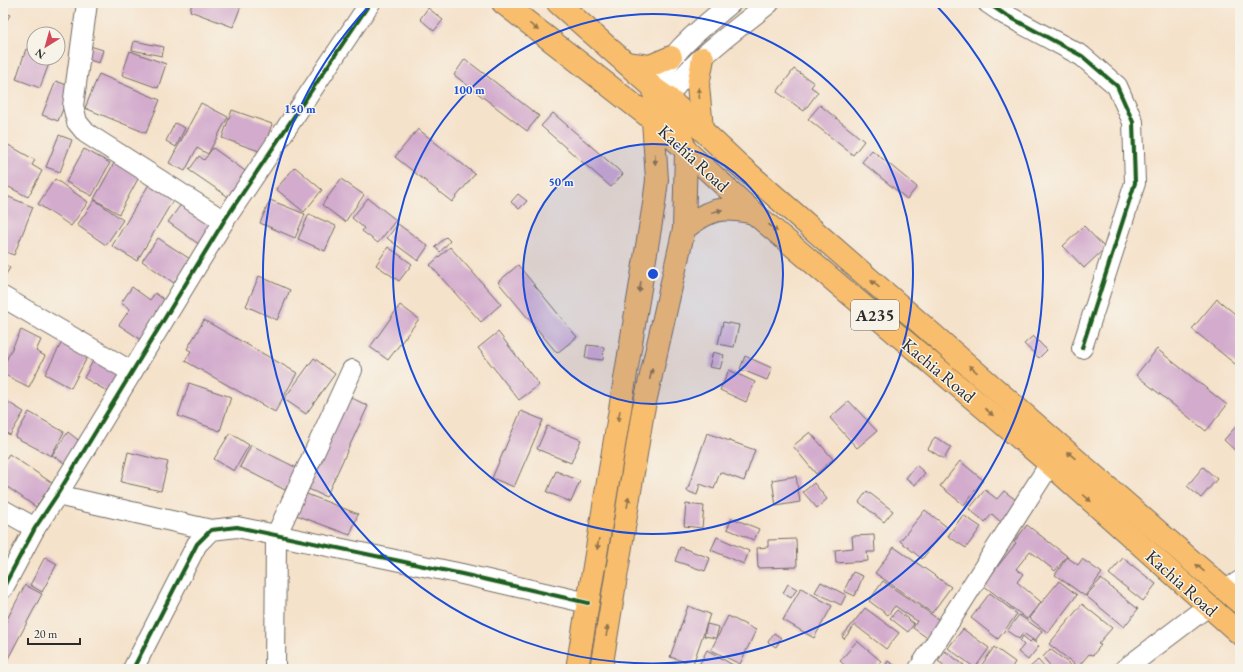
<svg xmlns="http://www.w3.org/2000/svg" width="1243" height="672" viewBox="0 0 1243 672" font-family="'EB Garamond',serif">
  <rect width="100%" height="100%" fill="#f7f3e8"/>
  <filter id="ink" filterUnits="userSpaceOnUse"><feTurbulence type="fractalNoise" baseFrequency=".025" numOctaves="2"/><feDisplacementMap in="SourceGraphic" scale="8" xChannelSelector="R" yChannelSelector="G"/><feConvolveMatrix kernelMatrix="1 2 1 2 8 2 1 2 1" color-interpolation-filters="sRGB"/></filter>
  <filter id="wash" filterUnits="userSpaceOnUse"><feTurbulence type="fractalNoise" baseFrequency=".012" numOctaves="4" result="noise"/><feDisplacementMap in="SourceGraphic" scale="16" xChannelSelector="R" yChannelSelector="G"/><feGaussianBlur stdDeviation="0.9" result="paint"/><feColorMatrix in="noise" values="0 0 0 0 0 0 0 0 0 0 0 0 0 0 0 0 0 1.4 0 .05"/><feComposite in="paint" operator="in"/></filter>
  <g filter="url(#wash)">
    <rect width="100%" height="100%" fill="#f5e2cb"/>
    <g id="blocks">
      <g fill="#d3accd">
        <polygon points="192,3 242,3 233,27 190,11"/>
        <polygon points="428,8 443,20 434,31 420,19"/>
        <polygon points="3,11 10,15 4,25 3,24"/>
        <polygon points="134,41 164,47 162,56 132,50"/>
        <polygon points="90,46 103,50 99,63 86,59"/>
        <polygon points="26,49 34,52 34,58 51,58 40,88 16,79"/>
        <polygon points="130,51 166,64 158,88 122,75"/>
        <polygon points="465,59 539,116 527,131 454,75"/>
        <polygon points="794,69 814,83 811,87 818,92 804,111 777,92"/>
        <polygon points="99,74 160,100 146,133 85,108"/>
        <polygon points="56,81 72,87 58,121 42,115"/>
        <polygon points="201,103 228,117 208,154 197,148 185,171 169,163"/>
        <polygon points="820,105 864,141 853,155 808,119"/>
        <polygon points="232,110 272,124 262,152 222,138"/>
        <polygon points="553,113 623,174 611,187 541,126"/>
        <polygon points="175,123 185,128 176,147 166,141"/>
        <polygon points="418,129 475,174 452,202 395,157"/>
        <polygon points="59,135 72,140 60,172 46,167"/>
        <polygon points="3,142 35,160 32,165 42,171 28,197 3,184"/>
        <polygon points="213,148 248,173 230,198 189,170 199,156 204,160"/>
        <polygon points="84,149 110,163 92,196 66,182"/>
        <polygon points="872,150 917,187 907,199 862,162"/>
        <polygon points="114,163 139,177 119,214 94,199"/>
        <polygon points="295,167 322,190 304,212 276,189"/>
        <polygon points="55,179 88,202 71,226 38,204"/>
        <polygon points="341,179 364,195 345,222 322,205"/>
        <polygon points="151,181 176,195 137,261 112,246"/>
        <polygon points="518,194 527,201 519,209 511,202"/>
        <polygon points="4,195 33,207 14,255 3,251"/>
        <polygon points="368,198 396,220 378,243 362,231 364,228 352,218"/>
        <polygon points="185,199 216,221 200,245 168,222"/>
        <polygon points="95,200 123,220 106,245 77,225"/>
        <polygon points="270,200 305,214 295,238 260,223"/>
        <polygon points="309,214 336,226 325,251 298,239"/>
        <polygon points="398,224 428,246 418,261 387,238"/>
        <polygon points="1084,226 1105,248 1084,268 1063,246"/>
        <polygon points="446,237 450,241 440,252 435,247"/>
        <polygon points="158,238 190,259 174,283 142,261"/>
        <polygon points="388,247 412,264 399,281 376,265"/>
        <polygon points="450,247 501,304 481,322 430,265"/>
        <polygon points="3,263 10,268 3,279"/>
        <polygon points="518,265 577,337 557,353 498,282"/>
        <polygon points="259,276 290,290 277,320 246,306"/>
        <polygon points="132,287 150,300 155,293 166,301 140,339 119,325 130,309 121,303"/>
        <polygon points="1217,299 1240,318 1240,368 1192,329"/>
        <polygon points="400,305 419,319 388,360 370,347"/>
        <polygon points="204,320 297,373 275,412 185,361 191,351 187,349"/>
        <polygon points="723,322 739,325 734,347 718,344"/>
        <polygon points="21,330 41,340 36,351 45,356 29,387 3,374 3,367"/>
        <polygon points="498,332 539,385 519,400 478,348"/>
        <polygon points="1033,336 1047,350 1039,358 1024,344"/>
        <polygon points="63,340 89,354 71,388 45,374"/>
        <polygon points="587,345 604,347 603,360 585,358"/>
        <polygon points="1157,349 1227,405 1206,431 1136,375"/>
        <polygon points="713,352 724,355 720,369 709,367"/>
        <polygon points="745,356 772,368 767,380 740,369"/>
        <polygon points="95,357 126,374 114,395 84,378"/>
        <polygon points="314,358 335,374 306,414 284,399"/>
        <polygon points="729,370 755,382 746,402 720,390"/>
        <polygon points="189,383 231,397 220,431 178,416"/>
        <polygon points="346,395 368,406 326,497 304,487"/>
        <polygon points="3,399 24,412 10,435 3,431"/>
        <polygon points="849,401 877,431 857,448 830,418"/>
        <polygon points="521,411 543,420 514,487 492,478"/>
        <polygon points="29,412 64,432 51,456 15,437"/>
        <polygon points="1240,422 1240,455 1224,440"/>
        <polygon points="547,426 581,440 571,463 537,449"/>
        <polygon points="68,432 82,443 67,465 52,455"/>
        <polygon points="810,432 833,459 816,474 793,446"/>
        <polygon points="230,433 249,445 234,471 214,459"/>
        <polygon points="707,433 755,450 744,481 720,472 714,489 700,484 697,495 687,491"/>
        <polygon points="935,437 951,447 944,459 928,449"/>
        <polygon points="251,445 297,468 285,490 240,467"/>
        <polygon points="128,452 168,462 161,491 121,482"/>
        <polygon points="9,454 52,483 36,507 3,484 3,463"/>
        <polygon points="960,461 983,480 964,505 940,486"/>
        <polygon points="916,465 925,473 915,485 906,478"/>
        <polygon points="1203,467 1217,479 1201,498 1187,486"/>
        <polygon points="556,471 580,481 571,502 547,492"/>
        <polygon points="796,476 800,502 776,506 772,480"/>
        <polygon points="814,483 827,499 817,508 803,492"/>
        <polygon points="985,490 997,499 1004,491 1020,503 1003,524 992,514 985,522 969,509"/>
        <polygon points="867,491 893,511 884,522 859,502"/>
        <polygon points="304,493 358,514 350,535 296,515"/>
        <polygon points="686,504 704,506 702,528 684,526"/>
        <polygon points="925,510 947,527 922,559 900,541"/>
        <polygon points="963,515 981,527 966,548 948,536"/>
        <polygon points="732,518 759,529 754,540 727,529"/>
        <polygon points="1027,525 1067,556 1055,571 1030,551 1016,569 1023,574 1017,582 1041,602 1027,619 983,585 1016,543 1014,542"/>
        <polygon points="874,535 875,552 867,552 868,561 836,563 835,550 853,548 852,536"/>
        <polygon points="717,537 749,551 744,564 711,550"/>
        <polygon points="796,539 797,567 758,568 757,548 768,547 768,540"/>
        <polygon points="680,547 710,558 705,571 675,561"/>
        <polygon points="894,547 951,587 932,613 875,573"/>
        <polygon points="45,557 57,564 42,592 30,585"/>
        <polygon points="1067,557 1078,565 1082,559 1102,573 1085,596 1055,575"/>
        <polygon points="1123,558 1156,584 1143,601 1109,574"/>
        <polygon points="853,572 863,576 855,596 844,591"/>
        <polygon points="1101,579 1138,609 1124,627 1086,596"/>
        <polygon points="883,581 941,621 929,639 913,628 917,621 895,606 888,615 869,601"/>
        <polygon points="1059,581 1077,595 1048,633 1029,618"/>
        <polygon points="821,582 846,595 841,605 815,592"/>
        <polygon points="788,584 797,589 791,598 783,593"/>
        <polygon points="25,585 42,594 3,668 3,627"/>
        <polygon points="801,588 832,606 814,638 783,620"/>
        <polygon points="990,593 1017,614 998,639 971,618"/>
        <polygon points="1082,604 1112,628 1098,644 1101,645 1093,655 1089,654 1078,667 1049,644"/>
        <polygon points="688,606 710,614 693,664 670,657"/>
        <polygon points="865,608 899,633 886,649 855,625 844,639 842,637"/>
        <polygon points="897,610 914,624 908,632 890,618"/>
        <polygon points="1019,615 1042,631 1035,641 1023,633 1019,639 1007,631"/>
        <polygon points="728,616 756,630 740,664 711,650"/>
        <polygon points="707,624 719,627 716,638 704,636"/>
        <polygon points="963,629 989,648 975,668 948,648"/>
        <polygon points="774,633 781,638 776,647 768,642"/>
        <polygon points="1023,636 1030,642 1032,640 1039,646 1028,660 1018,652 1024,645 1020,641"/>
        <polygon points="857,641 881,661 875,669 849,669 840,661"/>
        <polygon points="994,647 1015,662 1011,669 979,669"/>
        <polygon points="1050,649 1076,669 1053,669 1043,657"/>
        <polygon points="707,650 740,669 697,669"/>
        <polygon points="945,651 964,665 961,669 949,669 938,661"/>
        <polygon points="1038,660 1046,669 1028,669"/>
        <polygon points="888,661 900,669 883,669"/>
        <polygon points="674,662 685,669 669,669"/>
      </g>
    </g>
  </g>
  <g filter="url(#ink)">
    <use href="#blocks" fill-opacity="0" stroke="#726b63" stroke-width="1"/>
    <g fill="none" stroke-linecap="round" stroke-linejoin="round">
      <defs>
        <g id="minor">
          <polyline points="87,3 73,106 77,122 86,133 224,221"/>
          <polyline points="988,3 1004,14 1082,56 1117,86 1133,122 1135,183 1082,348"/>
          <path d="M655,89C669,51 701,29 731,3"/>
          <path d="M668,98C688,62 738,29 769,3"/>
          <polyline points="3,297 132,372"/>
          <polyline points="57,495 211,530"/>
          <polyline points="3,510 35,528"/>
          <polyline points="3,588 35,528 57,495 224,221 370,3"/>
          <polyline points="1226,590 1240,581"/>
          <polyline points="133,669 197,544 211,530 237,527 462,574 588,603"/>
          <polyline points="275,669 276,536 352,370"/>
          <polyline points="919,669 1050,464"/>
          <polyline points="1125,669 1208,606"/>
        </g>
        <g id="major">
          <polyline points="577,669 654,204 657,180 653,120 655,89"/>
          <polyline points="601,669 643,411 684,229 686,152 668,98"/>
        </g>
        <g id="highway">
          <polyline points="503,3 653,120 754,213 1050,464 1240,634"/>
          <polyline points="558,3 655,89 668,98 737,163 1240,603"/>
          <polyline points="626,63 650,66 671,57"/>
          <polyline points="702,129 698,85 703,58"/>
          <path d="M684,229C710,208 722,206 754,213"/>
        </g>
      </defs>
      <use href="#minor" stroke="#726b63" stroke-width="22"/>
      <use href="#major" stroke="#726b63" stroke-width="24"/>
      <use href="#highway" stroke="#726b63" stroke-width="24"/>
      <use href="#minor" stroke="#fff" stroke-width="20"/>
      <use href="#major" stroke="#f9be6d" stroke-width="22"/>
      <use href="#highway" stroke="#f9be6d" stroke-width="22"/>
      <defs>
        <g id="cycleway">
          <polyline points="988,3 1004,14 1082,56 1117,86 1133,122 1135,183 1082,348"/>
          <polyline points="3,588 35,528 57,495 224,221 370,3"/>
          <polyline points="133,669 197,544 211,530 237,527 462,574 588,603"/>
        </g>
      </defs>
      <use href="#cycleway" stroke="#f7f3e8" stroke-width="6"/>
      <use href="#cycleway" stroke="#1b5e20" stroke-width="4"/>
    </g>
    <defs><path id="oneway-solid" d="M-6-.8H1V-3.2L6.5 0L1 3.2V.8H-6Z"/></defs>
    <g fill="#92744c">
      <use href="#oneway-solid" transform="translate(534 27) rotate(38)"/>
      <use href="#oneway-solid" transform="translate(699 93) rotate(-95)"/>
      <use href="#oneway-solid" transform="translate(655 159) rotate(87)"/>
      <use href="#oneway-solid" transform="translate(717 211) rotate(-14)"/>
      <use href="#oneway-solid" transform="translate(773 228) rotate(40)"/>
      <use href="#oneway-solid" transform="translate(875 284) rotate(-139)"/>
      <use href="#oneway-solid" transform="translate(640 287) rotate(100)"/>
      <use href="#oneway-solid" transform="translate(973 369) rotate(-139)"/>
      <use href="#oneway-solid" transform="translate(651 374) rotate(-77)"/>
      <use href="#oneway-solid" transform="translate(989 412) rotate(40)"/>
      <use href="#oneway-solid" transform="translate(619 416) rotate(100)"/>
      <use href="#oneway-solid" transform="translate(1071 455) rotate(-139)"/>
      <use href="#oneway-solid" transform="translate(1087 498) rotate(42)"/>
      <use href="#oneway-solid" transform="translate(628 502) rotate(-81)"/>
      <use href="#oneway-solid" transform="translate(598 544) rotate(99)"/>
      <use href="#oneway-solid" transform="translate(1200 568) rotate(-139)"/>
      <use href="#oneway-solid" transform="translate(607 631) rotate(-81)"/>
    </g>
  </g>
  <circle cx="653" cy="274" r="130" fill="#1d4ed8" fill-opacity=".12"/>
  <g fill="none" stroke="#1d4ed8" stroke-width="2">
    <circle cx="653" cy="274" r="130"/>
    <circle cx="653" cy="274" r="260"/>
    <path d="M934 3A390 390 0 1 1 372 3"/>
  </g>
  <g text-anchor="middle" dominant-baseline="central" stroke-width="3" stroke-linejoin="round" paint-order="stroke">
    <rect fill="#f7f3e8" stroke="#686764" stroke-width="1" x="851" y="300" width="48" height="30" rx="3"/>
    <g font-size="17" font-weight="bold" fill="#2b2b2b">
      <text x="875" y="315">A235</text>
    </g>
    <g font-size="18" fill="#2b2b2b" stroke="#f7f3e8">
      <text transform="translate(694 158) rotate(43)">Kachia Road</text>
      <text transform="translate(939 370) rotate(40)">Kachia Road</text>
      <text transform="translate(1182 583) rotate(42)">Kachia Road</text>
    </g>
  </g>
  <circle cx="653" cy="274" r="6" fill="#1d4ed8" stroke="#f7f3e8" stroke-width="2"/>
  <g font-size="12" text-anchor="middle" font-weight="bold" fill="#1d4ed8" stroke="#f7f3e8" stroke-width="3" stroke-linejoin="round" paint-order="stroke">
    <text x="469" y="94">100 m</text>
    <text x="300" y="113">150 m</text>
    <text x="561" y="186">50 m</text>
  </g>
  <rect width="1243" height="672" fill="none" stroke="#f7f3e8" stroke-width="16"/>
  <g transform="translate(46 46) rotate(217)"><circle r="19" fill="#f7f3e8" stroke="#a5a39c"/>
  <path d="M0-3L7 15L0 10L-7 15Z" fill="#d1495b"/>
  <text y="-6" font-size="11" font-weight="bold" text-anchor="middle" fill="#2b2b2b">N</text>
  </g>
  <path d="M28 638v6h52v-6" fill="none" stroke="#2b2b2b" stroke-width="2"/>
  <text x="34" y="638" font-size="12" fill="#2b2b2b" stroke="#f7f3e8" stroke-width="3" paint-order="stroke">20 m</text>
</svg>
